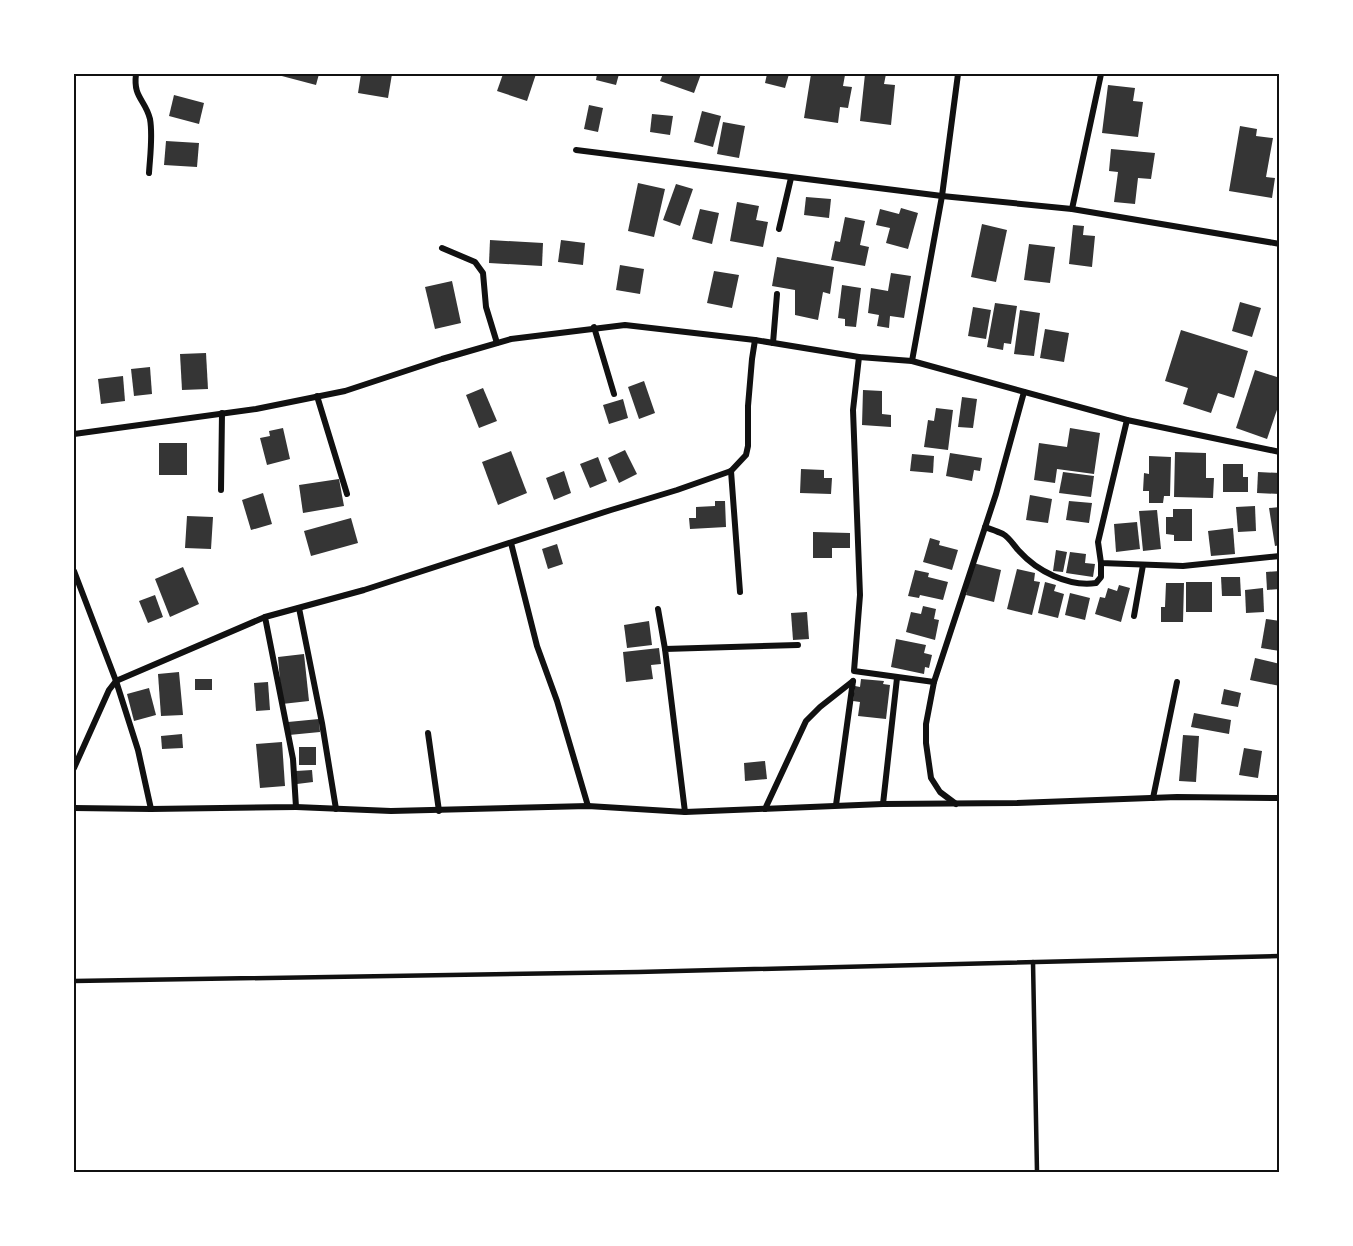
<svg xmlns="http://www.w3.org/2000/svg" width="1353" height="1246" viewBox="0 0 1353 1246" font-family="Montserrat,sans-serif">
  <rect width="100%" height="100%" fill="#fff"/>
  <g fill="#353535">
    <polygon points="278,74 319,74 316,85 278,75"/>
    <polygon points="361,74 392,74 388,98 358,93"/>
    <polygon points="503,74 536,74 527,101 497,91"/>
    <polygon points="597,74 619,74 616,85 596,80"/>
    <polygon points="663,74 701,74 694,93 660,81"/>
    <polygon points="767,74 789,74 785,88 765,83"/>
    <polygon points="811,74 845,75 843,86 852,87 848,108 840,107 838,123 804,118"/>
    <polygon points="865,74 886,74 884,84 895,85 891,125 860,121"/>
    <polygon points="1108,85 1135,88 1133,101 1143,102 1138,137 1102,133"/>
    <polygon points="174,95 204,103 199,124 169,116"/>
    <polygon points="589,105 603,108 598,132 584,129"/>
    <polygon points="702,111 721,116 713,147 694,142"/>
    <polygon points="652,114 673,116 670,135 650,132"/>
    <polygon points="723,122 745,126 739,158 717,154"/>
    <polygon points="1240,126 1257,129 1256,136 1273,138 1266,177 1275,178 1272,198 1229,191"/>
    <polygon points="166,141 199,143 197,167 164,165"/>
    <polygon points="1111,149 1155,153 1151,179 1138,178 1135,204 1114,202 1118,172 1109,171"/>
    <polygon points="638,183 665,189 654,237 628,231"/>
    <polygon points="676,184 693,189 680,226 663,220"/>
    <polygon points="806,197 831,199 829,218 804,215"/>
    <polygon points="737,202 759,206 756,220 768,222 763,247 730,241"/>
    <polygon points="901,208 918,213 908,249 886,243 890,228 876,225 880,209 899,214"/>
    <polygon points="700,209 719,213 712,244 692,239"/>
    <polygon points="845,217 865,221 860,245 869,247 865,266 831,260 835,241 840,242"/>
    <polygon points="982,224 1007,230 996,282 971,277"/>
    <polygon points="1073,225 1084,226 1083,235 1095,236 1092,267 1069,264"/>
    <polygon points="490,240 543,243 542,266 489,263"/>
    <polygon points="561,240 585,243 583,265 558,262"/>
    <polygon points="1029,244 1055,247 1050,283 1024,280"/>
    <polygon points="777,257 834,267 830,294 823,292 818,320 795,315 795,290 772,286"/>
    <polygon points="620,265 644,269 640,294 616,290"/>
    <polygon points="714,271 739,275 732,308 707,303"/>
    <polygon points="891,273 911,276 904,318 890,316 889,328 877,326 879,315 868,313 871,288 888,291"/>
    <polygon points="452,281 461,323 435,329 425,287"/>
    <polygon points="842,285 861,288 856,327 845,326 845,319 838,318"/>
    <polygon points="1240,302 1261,308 1252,337 1232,331"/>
    <polygon points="995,303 1017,306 1011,344 1004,343 1003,350 987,347"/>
    <polygon points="973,307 991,310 986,339 968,336"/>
    <polygon points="1020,310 1040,313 1034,356 1014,354"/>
    <polygon points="1045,329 1069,333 1064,362 1040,358"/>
    <polygon points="1181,330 1248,351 1234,398 1218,393 1211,413 1183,404 1188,388 1165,381"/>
    <polygon points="206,353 208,389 182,390 180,354"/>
    <polygon points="150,367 152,394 134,396 131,369"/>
    <polygon points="1255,370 1280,378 1280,401 1267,439 1236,428"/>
    <polygon points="123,376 125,401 101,404 98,379"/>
    <polygon points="644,381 655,413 639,419 628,387"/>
    <polygon points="483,388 497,421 479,428 466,395"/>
    <polygon points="863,390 882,391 882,414 891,415 891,427 862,425"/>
    <polygon points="962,397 977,399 973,428 958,427"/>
    <polygon points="623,399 628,418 609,424 603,405"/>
    <polygon points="936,408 953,410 948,450 924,447 928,420 934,421"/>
    <polygon points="283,428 290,459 267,465 260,438 270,436 269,431"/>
    <polygon points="1070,428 1100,433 1094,474 1057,469 1055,483 1034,480 1039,443 1067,447"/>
    <rect x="159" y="443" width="28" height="32"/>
    <polygon points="625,450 637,474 619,483 608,458"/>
    <polygon points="511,451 527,493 498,505 482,462"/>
    <polygon points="1175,452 1206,453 1206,478 1214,478 1213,498 1174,497"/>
    <polygon points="950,453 982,458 980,471 974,470 972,481 946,476"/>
    <polygon points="912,454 934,456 933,473 910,471"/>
    <polygon points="1149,456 1171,457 1170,496 1164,496 1163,503 1149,503 1149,491 1143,491 1144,473 1149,474"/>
    <polygon points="598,457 607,481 590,488 580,464"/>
    <polygon points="1223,464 1243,464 1243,477 1248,477 1248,492 1223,492"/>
    <polygon points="801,469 824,470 824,478 832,478 831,494 800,493"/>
    <polygon points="564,471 571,493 554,500 546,478"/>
    <polygon points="1063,472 1094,476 1091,497 1059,493"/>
    <polygon points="1258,472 1280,473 1280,494 1257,493"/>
    <polygon points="339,479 344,506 303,513 299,485"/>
    <polygon points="263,493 272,524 251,530 242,500"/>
    <polygon points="1030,495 1052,499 1048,523 1026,520"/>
    <polygon points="715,501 725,501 726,527 690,529 689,518 696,518 696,507 715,506"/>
    <polygon points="1069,501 1092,503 1089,523 1066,520"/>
    <polygon points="1255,506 1256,531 1238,532 1236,507"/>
    <polygon points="1280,507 1280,545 1275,546 1269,508"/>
    <polygon points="1173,509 1192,509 1192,541 1174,541 1174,535 1166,534 1166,517 1173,517"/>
    <polygon points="1157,510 1161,549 1143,551 1139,511"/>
    <polygon points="187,516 213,517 211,549 185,548"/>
    <polygon points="351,518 358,543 311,556 304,531"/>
    <polygon points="1137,522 1140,549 1116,552 1114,524"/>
    <polygon points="1233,528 1235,554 1211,556 1208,531"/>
    <polygon points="813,532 850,533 850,548 832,548 832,558 813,558"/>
    <polygon points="930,538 940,541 939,545 958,550 952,570 923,562"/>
    <polygon points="557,544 563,564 548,569 542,549"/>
    <polygon points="1056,550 1067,552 1063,572 1053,571"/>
    <polygon points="1070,552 1086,554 1085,563 1095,564 1093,577 1066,573"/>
    <polygon points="973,563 1001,570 994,602 966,595"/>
    <polygon points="183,567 199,604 170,617 155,579"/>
    <polygon points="1017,569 1035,573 1034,581 1040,582 1032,615 1007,609"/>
    <polygon points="915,570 929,573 928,577 948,582 943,600 920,595 919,598 908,596"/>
    <polygon points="1280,571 1280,589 1267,590 1266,572"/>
    <polygon points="1221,577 1240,577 1241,596 1222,596"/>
    <polygon points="1045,582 1056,585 1054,591 1064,594 1058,618 1038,613"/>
    <rect x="1186" y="582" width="26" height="30"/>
    <polygon points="1166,583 1184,583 1183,622 1161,622 1161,607 1165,607"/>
    <polygon points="1119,585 1130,588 1121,622 1095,614 1100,597 1105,598 1108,588 1117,591"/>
    <polygon points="1263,588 1264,612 1246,613 1245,590"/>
    <polygon points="1070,593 1090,598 1085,620 1065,615"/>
    <polygon points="155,595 163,617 148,623 139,601"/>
    <polygon points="923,606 936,609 934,619 939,620 935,640 906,632 911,612 921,614"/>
    <polygon points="807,612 809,639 793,640 791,613"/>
    <polygon points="1266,619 1280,621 1280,651 1261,648"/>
    <polygon points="649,621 652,645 627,648 624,625"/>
    <polygon points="896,639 926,645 924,653 932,655 929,668 925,667 924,674 891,667"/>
    <polygon points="659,648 661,664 651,665 653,679 626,682 623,652"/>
    <polygon points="304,654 309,701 282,704 278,657"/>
    <polygon points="1255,658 1280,664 1280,686 1250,680"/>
    <polygon points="179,672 183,715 161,716 158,674"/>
    <rect x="195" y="679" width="17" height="11"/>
    <polygon points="861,679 884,681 883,684 890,685 886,719 858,716 860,702 853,701 855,686 860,687"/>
    <polygon points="268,682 270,710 256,711 254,683"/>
    <polygon points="149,688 156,715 134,721 127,694"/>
    <polygon points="1224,689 1241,693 1238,707 1221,704"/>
    <polygon points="1194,713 1231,720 1229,734 1191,727"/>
    <polygon points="319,719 320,732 289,735 288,722"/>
    <polygon points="182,734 183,748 162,749 161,736"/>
    <polygon points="1183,735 1199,736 1196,782 1179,781"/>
    <polygon points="282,742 285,786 260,788 256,744"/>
    <rect x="299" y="747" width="17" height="18"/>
    <polygon points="1244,748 1262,751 1258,778 1239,775"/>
    <polygon points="765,761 767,779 745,781 744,763"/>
    <polygon points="312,770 313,782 297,784 296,771"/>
  </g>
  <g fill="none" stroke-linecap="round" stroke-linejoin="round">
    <g stroke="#111" stroke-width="4.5">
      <polyline points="1033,962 1037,1172"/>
      <polyline points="74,981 638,972 1280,956"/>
    </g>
    <g stroke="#111" stroke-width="6">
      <path d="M136,74C133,98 145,99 150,119C153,136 150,156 149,173"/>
      <polyline points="576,150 942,196 1072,209 1280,244"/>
      <polyline points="1072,209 1101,74"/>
      <polyline points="779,229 791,178"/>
      <polyline points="442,248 475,262 483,273 486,307 497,343"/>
      <polyline points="594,327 614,394"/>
      <polyline points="773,343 777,294"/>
      <polyline points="859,357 853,410 860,595 854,671 934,682 996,494 1024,392"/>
      <polyline points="912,361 942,196 958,74"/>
      <polyline points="317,396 347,494"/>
      <polyline points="1127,420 1098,542 1101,563 1183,566 1280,556"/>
      <polyline points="74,434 256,409 345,391 442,359 511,339 625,325 755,340 859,357 912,361 1127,420 1280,452"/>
      <polyline points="731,471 740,592"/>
      <polyline points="221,490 222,413"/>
      <path d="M985,527C990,529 997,531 1003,534C1010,538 1014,546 1019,551C1037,571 1068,587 1096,583L1101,577V563"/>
      <polyline points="511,543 537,646 557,701 588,806"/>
      <polyline points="74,571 116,681 138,750 151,809 296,807 293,759 265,617 364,590 611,510 677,490 731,471 746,455 748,446 748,406 752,359 755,340"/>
      <polyline points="299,608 322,723 336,809"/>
      <polyline points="658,609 665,649"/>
      <polyline points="1134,616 1143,565"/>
      <polyline points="934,682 926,724 926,743 931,778 940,792 956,804"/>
      <polyline points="428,733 439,811"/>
      <polyline points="74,768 109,690 116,681 265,617"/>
      <polyline points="1153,798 1177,682"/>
      <polyline points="883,804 897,678"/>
      <polyline points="836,805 853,681"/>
      <polyline points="296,807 391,811 588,806 685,812 883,804 1017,803 1177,797 1280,798"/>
      <polyline points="74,808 151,809"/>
      <polyline points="765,809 806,721 820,707 853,681"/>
      <polyline points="685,812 665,649 798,645"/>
    </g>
  </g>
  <rect width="1353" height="1246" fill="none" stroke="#ffffff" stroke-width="150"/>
  <rect x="75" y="75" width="1203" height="1096" fill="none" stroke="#111" stroke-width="2"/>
</svg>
